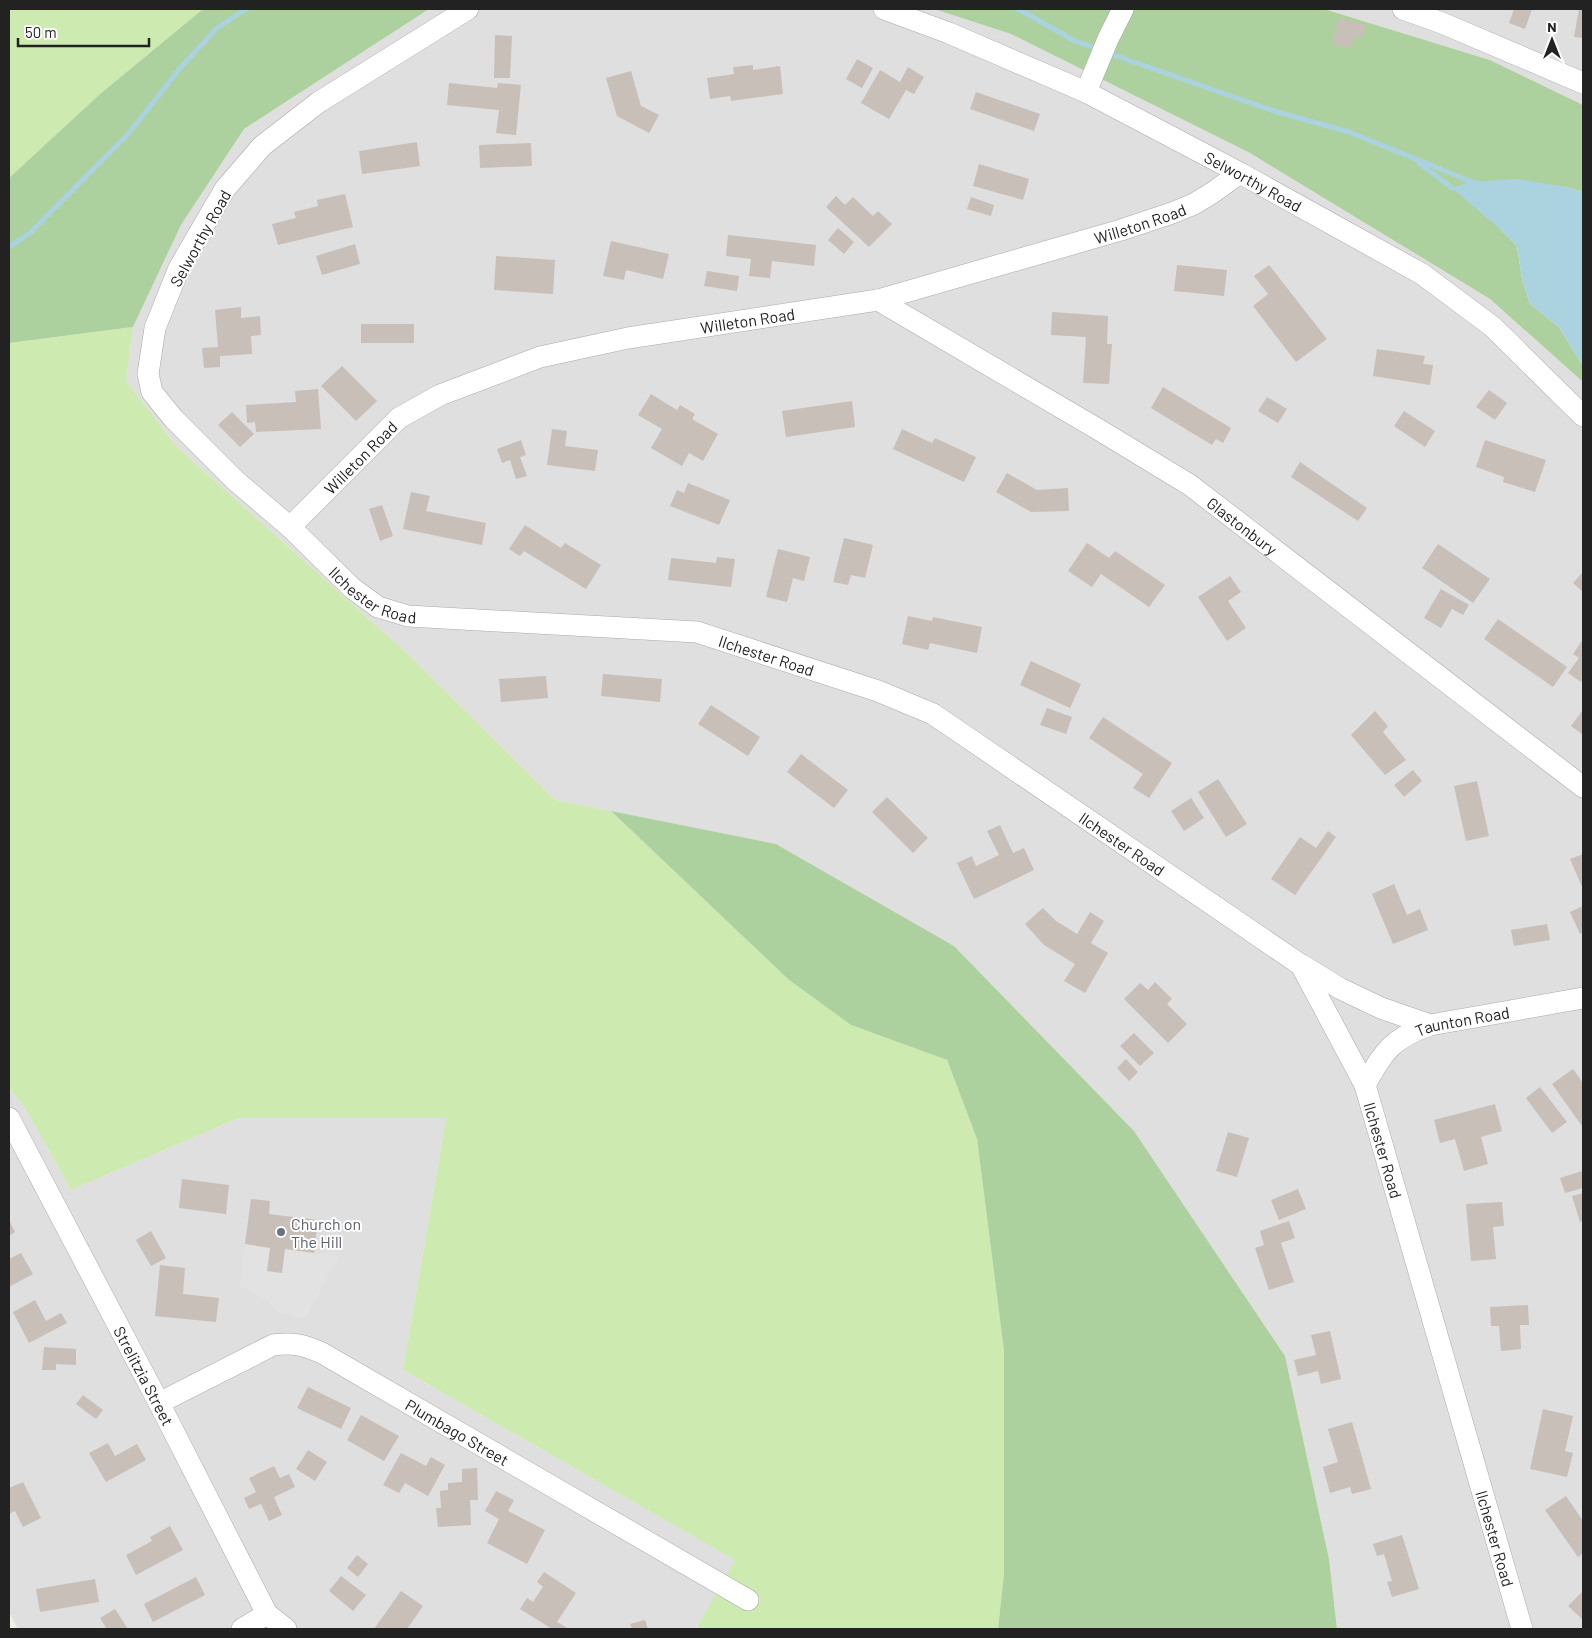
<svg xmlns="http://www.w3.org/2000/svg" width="1592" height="1638" viewBox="0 0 1592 1638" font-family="Barlow,sans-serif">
  <rect width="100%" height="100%" fill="#f2efe9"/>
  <g fill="#e0dfdf">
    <polygon points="429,9 934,9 1011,34 1250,153 1490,299 1583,382 1583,1629 1337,1629 1329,1559 1285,1356 1134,1131 954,946 776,844 555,800 409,655 177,447 126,381 133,327 181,225 244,129"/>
    <polygon points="1324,9 1583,9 1583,105 1490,60"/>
    <polygon points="9,1088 25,1108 71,1190 239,1118 446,1118 403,1370 736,1560 696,1629 18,1629 9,1612"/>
  </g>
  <g fill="#cdebb0">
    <polygon points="9,9 203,9 100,94 9,178"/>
    <polygon points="133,327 126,381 177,447 409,655 555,800 611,811 789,980 851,1025 947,1060 977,1139 1004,1351 1004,1573 998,1629 696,1629 735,1560 403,1370 446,1118 239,1118 71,1190 25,1108 9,1088 9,343"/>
  </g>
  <g fill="#add19e">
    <polygon points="203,9 429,9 244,129 181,225 133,327 9,343 9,178 100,94"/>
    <polygon points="934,9 1324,9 1490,60 1583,105 1583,192 1566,187 1500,229 1517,246 1522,279 1530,304 1559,327 1583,366 1583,382 1490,299 1250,153 1011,34"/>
    <polygon points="611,811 776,844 954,946 1134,1131 1285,1356 1329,1559 1337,1629 998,1629 1004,1573 1004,1351 977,1139 947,1060 851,1025 789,980"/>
  </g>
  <polygon fill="#e2e2e2" points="245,1244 270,1248 282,1273 285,1249 339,1256 306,1318 279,1313 268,1301 240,1286"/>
  <polygon fill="#aad3df" points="1517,179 1566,187 1583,192 1583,366 1559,327 1530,304 1522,279 1517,246 1500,229 1452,188 1470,182"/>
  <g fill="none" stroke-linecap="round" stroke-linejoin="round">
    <g stroke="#aad3df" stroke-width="5">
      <polyline points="1018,9 1075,41 1098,49"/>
      <polyline points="1108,53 1274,111 1349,132 1477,184"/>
      <polyline points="1419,163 1452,188"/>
      <polyline points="9,247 30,233 129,133 181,67 217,28 246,9"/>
    </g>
  </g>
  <g fill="#c7bfb8">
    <polygon points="1514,9 1532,9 1525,29 1509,23"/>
    <polygon points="1579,9 1583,9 1583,38 1574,37"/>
    <polygon points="1339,18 1366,25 1362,38 1354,36 1351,49 1332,44"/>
    <polygon points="495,35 512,36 510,78 494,78"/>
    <polygon points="857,59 873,68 862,88 846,79"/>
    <polygon points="753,65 753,70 780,66 783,94 731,101 730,96 710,99 707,78 734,74 733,67"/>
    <polygon points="908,67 924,77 914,94 906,90 889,119 861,103 880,70 900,82"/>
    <polygon points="631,71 641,106 659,115 649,133 617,116 606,78"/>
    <polygon points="449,83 497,88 498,83 521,85 516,135 496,133 499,110 447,105"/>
    <polygon points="976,92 1040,114 1034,131 970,109"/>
    <polygon points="417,142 420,166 362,174 359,151"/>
    <polygon points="531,143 532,166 480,168 479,145"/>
    <polygon points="979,164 1029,179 1023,200 973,186"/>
    <polygon points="345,194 353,227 278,245 272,224 296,218 294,212 318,206 317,200"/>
    <polygon points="836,196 845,205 853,197 873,216 878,211 892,224 869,247 826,207"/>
    <polygon points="971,197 994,205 991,216 967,209"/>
    <polygon points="838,228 854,242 844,254 828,240"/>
    <polygon points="728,235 816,245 814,266 772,261 770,278 749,276 751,259 726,256"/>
    <polygon points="611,241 669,254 663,279 626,270 624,280 603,276"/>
    <polygon points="355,244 360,264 322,275 316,256"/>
    <polygon points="496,256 555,260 553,294 494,290"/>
    <polygon points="1177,265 1227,270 1224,296 1174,291"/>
    <polygon points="1269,265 1327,339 1296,362 1253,306 1268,294 1254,276"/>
    <polygon points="707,271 739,276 737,291 704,286"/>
    <polygon points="241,307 241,318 260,316 261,335 251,336 252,354 220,356 220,367 204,368 202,348 218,347 215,310"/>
    <polygon points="1052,312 1108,316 1107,344 1112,344 1109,384 1083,383 1086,337 1051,335"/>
    <rect x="361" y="324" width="53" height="19"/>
    <polygon points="1377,349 1425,356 1423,364 1433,365 1430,385 1373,376"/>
    <polygon points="342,366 377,401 356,421 321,386"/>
    <polygon points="1163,387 1231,428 1223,443 1216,439 1212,445 1151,408"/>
    <polygon points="318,389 321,429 256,432 255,422 247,423 246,405 296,402 295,391"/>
    <polygon points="1489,390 1507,403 1495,420 1476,407"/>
    <polygon points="651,394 677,410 680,405 695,414 692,419 718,434 703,461 689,453 682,466 651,448 662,429 638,415"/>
    <polygon points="1267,397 1287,409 1278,423 1258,411"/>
    <polygon points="852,401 855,427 786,437 782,411"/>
    <polygon points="1404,411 1435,431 1425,447 1394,426"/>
    <polygon points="232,412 254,434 240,447 218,425"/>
    <polygon points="552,429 567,431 565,446 598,450 595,471 547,465"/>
    <polygon points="902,429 932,443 935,438 976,457 964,482 893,449"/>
    <polygon points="521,440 526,455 520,457 527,476 516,479 510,460 502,463 497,449"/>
    <polygon points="1485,440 1546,460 1535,492 1503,482 1504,477 1476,467"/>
    <polygon points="1300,462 1367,508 1358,521 1291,477"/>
    <polygon points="1007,473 1037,490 1068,488 1069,511 1031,512 996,492"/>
    <polygon points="688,483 730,500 719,525 670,506 677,490 684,493"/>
    <polygon points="411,492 430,496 426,511 486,523 482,545 403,529"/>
    <polygon points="382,505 393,536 380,541 369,509"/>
    <polygon points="525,525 561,548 565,543 601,565 586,589 524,551 520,556 509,549"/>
    <polygon points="844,538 873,545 865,578 851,575 848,585 833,582"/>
    <polygon points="1087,543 1109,558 1115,551 1165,585 1149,607 1101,574 1092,587 1068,571"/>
    <polygon points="1438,544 1490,579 1473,603 1422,568"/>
    <polygon points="778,549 810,557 804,581 793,578 787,602 766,597"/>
    <polygon points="717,557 735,559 731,587 668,580 671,558 716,563"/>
    <polygon points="1583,572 1583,592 1573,583"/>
    <polygon points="1230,576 1241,592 1228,601 1246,628 1227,641 1198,597"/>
    <polygon points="1441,589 1469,605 1463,615 1452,609 1441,628 1424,618"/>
    <polygon points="908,616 932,621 933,617 982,627 977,653 930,643 928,650 902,644"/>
    <polygon points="1498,619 1567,667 1553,687 1484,639"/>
    <polygon points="1583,639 1583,678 1581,682 1568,673 1579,658 1573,654"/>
    <polygon points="1031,661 1081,684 1070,708 1020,685"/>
    <polygon points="603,674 662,679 660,702 601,696"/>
    <polygon points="546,676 548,698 501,702 499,679"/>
    <polygon points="711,705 760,737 748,756 698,724"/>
    <polygon points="1047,708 1072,717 1066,734 1040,725"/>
    <polygon points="1583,710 1583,735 1571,726"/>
    <polygon points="1375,711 1388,726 1383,732 1406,760 1385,775 1351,735"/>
    <polygon points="1103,717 1172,763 1149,798 1133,788 1143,774 1089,738"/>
    <polygon points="801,754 848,790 834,808 787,772"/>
    <polygon points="1413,770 1422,781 1404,797 1394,785"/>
    <polygon points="1218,779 1247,824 1226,837 1198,792"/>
    <polygon points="1477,781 1489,836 1466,841 1454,786"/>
    <polygon points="887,797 928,838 913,853 872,812"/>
    <polygon points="1191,798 1204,818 1184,831 1171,811"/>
    <polygon points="1000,825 1013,853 1024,848 1034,870 974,899 957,863 972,856 976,866 999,855 987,831"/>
    <polygon points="1328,831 1336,837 1295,895 1271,879 1300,837 1316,848"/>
    <polygon points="1583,854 1583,889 1570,859"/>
    <polygon points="1394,884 1407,915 1420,909 1428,930 1393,944 1372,894"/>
    <polygon points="1583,906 1583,932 1580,934 1570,912"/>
    <polygon points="1043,908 1056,921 1077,934 1090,912 1104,921 1091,943 1108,953 1085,993 1064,981 1075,964 1044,945 1025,924"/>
    <polygon points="1547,924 1550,940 1514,946 1511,930"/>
    <polygon points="1155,982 1172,999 1167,1004 1187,1024 1168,1043 1124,999 1140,983 1148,990"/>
    <polygon points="1134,1033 1154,1053 1140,1066 1120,1046"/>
    <polygon points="1126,1059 1138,1072 1129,1081 1117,1068"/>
    <polygon points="1573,1069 1583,1083 1583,1125 1582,1126 1552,1084"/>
    <polygon points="1540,1087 1567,1122 1552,1133 1526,1098"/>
    <polygon points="1495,1104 1502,1131 1481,1137 1488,1164 1464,1171 1455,1139 1440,1143 1434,1120"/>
    <polygon points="1228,1132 1249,1138 1237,1177 1216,1171"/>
    <polygon points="1582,1171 1583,1188 1565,1193 1560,1178"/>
    <polygon points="182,1179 229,1185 226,1214 179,1208"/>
    <polygon points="1298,1189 1306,1209 1279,1220 1271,1200"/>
    <polygon points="1583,1193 1583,1221 1580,1222 1572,1196"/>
    <polygon points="251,1199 270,1201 269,1214 318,1220 314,1253 285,1249 282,1273 267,1271 270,1248 245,1244"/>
    <polygon points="1502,1202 1504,1226 1493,1227 1496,1259 1471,1261 1466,1204"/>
    <polygon points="9,1220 15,1232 9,1236"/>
    <polygon points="1289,1221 1295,1238 1281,1243 1294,1282 1269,1290 1255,1248 1264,1245 1260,1231"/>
    <polygon points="151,1231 166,1258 151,1266 136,1240"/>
    <polygon points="21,1253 33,1274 9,1287 9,1259"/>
    <polygon points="160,1265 185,1268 183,1294 219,1298 216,1322 155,1316"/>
    <polygon points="35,1300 46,1321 61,1313 67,1323 29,1343 13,1312"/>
    <polygon points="1528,1305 1529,1325 1520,1325 1521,1349 1501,1351 1499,1326 1491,1326 1490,1307"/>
    <polygon points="1330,1331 1341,1379 1321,1384 1318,1371 1298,1376 1294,1360 1316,1355 1311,1335"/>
    <polygon points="44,1347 76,1349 76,1365 56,1364 56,1370 42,1370"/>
    <polygon points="308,1387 351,1408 341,1429 297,1408"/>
    <polygon points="83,1395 103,1410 96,1419 76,1404"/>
    <polygon points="1543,1409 1573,1416 1565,1451 1573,1453 1567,1477 1530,1469"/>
    <polygon points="361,1415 399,1436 384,1461 347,1440"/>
    <polygon points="1352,1422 1371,1489 1352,1494 1350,1487 1330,1493 1323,1467 1338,1462 1328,1429"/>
    <polygon points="108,1443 115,1456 137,1444 146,1460 106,1482 89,1453"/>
    <polygon points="308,1450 327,1462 315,1481 296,1469"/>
    <polygon points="401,1453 426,1466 431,1457 445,1465 428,1496 405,1483 399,1493 383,1485"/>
    <polygon points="274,1466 280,1478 289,1474 295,1487 274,1497 282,1515 269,1521 261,1504 249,1509 244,1498 256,1492 249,1478"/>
    <polygon points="477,1468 478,1500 470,1500 471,1525 438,1527 436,1508 441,1508 440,1491 448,1490 448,1483 462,1482 462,1469"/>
    <polygon points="23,1482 41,1518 23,1527 15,1511 9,1514 9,1488"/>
    <polygon points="496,1491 514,1500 508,1511 545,1530 527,1564 487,1543 499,1519 485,1511"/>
    <polygon points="1566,1496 1583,1521 1583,1553 1578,1557 1545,1510"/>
    <polygon points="170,1526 183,1550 136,1575 126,1555 152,1541 150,1537"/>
    <polygon points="1402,1535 1419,1589 1392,1597 1387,1582 1392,1581 1384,1554 1377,1556 1373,1544"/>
    <polygon points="357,1555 368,1564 358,1577 347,1568"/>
    <polygon points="544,1572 576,1593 557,1622 569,1629 552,1629 520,1609 527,1598 533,1602 543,1587 537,1582"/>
    <polygon points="341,1576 366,1595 353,1611 329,1591"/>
    <polygon points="196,1577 205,1595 153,1622 144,1604"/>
    <polygon points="95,1579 99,1602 40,1612 36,1589"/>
    <polygon points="401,1591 423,1606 407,1629 374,1629"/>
    <polygon points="1583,1591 1583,1620 1568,1606"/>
    <polygon points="115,1609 128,1629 107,1629 100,1618"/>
    <polygon points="645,1620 648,1629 632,1629 630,1624"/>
  </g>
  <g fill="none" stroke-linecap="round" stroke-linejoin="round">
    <defs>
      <g id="minor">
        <path id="s1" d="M468,9L319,102L262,146L225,189L179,268L155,328L148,374L152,392L173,418L236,481L290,527L352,588L378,607L408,616L697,632L878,691L933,714L1301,965L1365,1085L1522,1629"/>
        <path id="s2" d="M884,9L949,33L1086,92L1240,173L1422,274L1493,327L1583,416"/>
        <polyline points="1403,9 1442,23 1583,83"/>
        <polyline points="1086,92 1108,39 1123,9"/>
        <path id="s3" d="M878,300L1101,431L1190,485L1583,787"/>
        <path id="s4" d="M290,527L399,418L440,395L540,357L628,338L878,300L1121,230L1172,213L1194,204L1212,193L1240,173"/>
        <polyline points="1302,965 1341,989 1381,1008 1430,1025"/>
        <path id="s5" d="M1365,1085C1385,1050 1391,1039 1430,1025L1583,998"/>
        <path id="s6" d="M9,1118L159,1403L267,1614L286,1629"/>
        <path id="s7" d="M159,1403L273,1345C293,1342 304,1345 322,1353L748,1600"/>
        <polyline points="242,1629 267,1614"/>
      </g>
    </defs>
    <use href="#minor" stroke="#a9a9a9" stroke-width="22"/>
    <use href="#minor" stroke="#fff" stroke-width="21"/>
  </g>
  <circle fill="#6b7280" stroke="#fff" stroke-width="2" cx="281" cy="1232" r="5"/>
  <g text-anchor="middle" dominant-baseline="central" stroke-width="4" stroke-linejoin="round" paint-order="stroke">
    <g font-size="16" fill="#222" stroke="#fff">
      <text stroke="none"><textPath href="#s2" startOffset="408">Selworthy Road</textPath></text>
      <text stroke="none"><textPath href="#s4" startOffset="924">Willeton Road</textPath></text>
      <text transform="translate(200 238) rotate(-61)">Selworthy Road</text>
      <text stroke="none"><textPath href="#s4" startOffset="519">Willeton Road</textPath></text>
      <text stroke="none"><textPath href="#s4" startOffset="99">Willeton Road</textPath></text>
      <text stroke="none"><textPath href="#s3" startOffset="429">Glastonbury</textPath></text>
      <text stroke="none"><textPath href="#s1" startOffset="828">Ilchester Road</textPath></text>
      <text stroke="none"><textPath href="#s1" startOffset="1232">Ilchester Road</textPath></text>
      <text stroke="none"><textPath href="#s1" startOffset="1638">Ilchester Road</textPath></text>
      <text stroke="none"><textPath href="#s5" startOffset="124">Taunton Road</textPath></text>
      <text stroke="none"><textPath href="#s1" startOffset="2058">Ilchester Road</textPath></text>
      <text stroke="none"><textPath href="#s6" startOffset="291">Strelitzia Street</textPath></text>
      <text stroke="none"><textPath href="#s7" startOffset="335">Plumbago Street</textPath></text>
      <text stroke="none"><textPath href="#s1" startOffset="2462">Ilchester Road</textPath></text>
    </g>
    <g font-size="16" fill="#5b616d" stroke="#fff" text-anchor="start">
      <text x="291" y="1223">Church on<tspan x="291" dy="18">The Hill</tspan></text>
    </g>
  </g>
  <rect width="1592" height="1638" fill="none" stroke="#222222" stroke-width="20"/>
  <g transform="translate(1552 40)" stroke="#ffffff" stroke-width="4" paint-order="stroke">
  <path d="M0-4L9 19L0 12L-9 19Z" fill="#222222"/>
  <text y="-8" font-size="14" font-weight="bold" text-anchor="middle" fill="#222222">N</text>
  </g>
  <path d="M18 38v8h131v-8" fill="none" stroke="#222222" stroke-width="2.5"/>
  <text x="25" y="38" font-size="15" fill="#222222" stroke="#ffffff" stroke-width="4" paint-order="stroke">50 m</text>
</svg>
